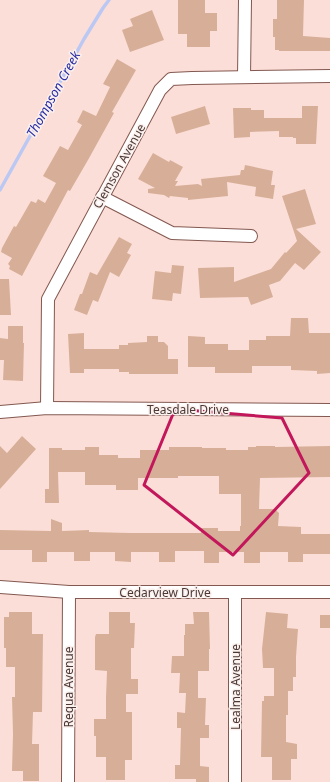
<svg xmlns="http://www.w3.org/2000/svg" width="330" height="782" viewBox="0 0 330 782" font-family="'Noto Sans',sans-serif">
  <rect width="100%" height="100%" fill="#fcded8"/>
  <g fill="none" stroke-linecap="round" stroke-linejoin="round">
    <polyline stroke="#bbc8f3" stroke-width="3.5" points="0,190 84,39 103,8 109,0"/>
  </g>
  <g fill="#d7af98">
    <polygon points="178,0 205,0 205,13 217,13 217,31 210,31 210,47 187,47 187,34 178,34"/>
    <polygon points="277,0 304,0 303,36 330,38 330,51 279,51 279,50 275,50 275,37 273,37 273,19 277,19"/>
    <polygon points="152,10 164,40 130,52 122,30 133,26 130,19"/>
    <polygon points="117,59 136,70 112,112 114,113 88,160 70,191 68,190 22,276 9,269 10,266 8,264 12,258 1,252 2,248 14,226 16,227 31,201 36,203 38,199 45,203 56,183 43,176 60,146 68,150 82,125 77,122 83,110 96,116 110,87 103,84"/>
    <polygon points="205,106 210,124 176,134 171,117"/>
    <polygon points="302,106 318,106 316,144 296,144 296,138 293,138 293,137 279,137 279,131 250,132 250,137 234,138 233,108 251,108 251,110 264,110 264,118 302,118"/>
    <polygon points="153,153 169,162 170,160 183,167 175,181 178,181 175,186 198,184 202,186 201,179 240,175 241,170 244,170 245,165 273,171 271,185 275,185 273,199 255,196 256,187 227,182 228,196 188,200 188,198 170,196 169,198 164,195 148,193 148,189 155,188 138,179"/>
    <polygon points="305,189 316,224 296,229 321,252 304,270 295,263 280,281 269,285 273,297 251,305 248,297 200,298 198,268 234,267 234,282 271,269 285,252 286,253 297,241 282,196"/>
    <polygon points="119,237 132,244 127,253 131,255 119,277 110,272 98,302 93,300 87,315 74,310 80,294 82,294 90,272 97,275"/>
    <polygon points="172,265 184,266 181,294 173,293 172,301 152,299 155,271 171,273"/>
    <polygon points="0,279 9,279 11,315 0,315"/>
    <polygon points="291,318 308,318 309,333 330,333 330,373 317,374 317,371 291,370 291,366 252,366 252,373 215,373 215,367 188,367 188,336 205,337 205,344 228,344 228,350 249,350 249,340 266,340 266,336 290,336"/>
    <polygon points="8,326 23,326 23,343 24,343 23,381 3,380 4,360 0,360 0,338 8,339"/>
    <polygon points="84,333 84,349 119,349 119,345 128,345 128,343 147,342 147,336 158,336 158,342 164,342 168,346 168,359 178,359 178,374 129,374 129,372 119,372 119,369 84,369 84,373 70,373 68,334"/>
    <polygon points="22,436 36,449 0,489 0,446 7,453"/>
    <polygon points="256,446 275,446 275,447 330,446 330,477 260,478 259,509 275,509 279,513 278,526 301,527 301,534 330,534 330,554 303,554 303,562 288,562 288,552 260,552 260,563 244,563 244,552 219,552 219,563 204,563 204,551 175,551 175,562 159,562 159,552 131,552 131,562 115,561 115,552 90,552 90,561 74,561 74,552 47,552 47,562 32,562 32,550 0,550 0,530 51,531 51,519 62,523 62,531 89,530 89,532 130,533 201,533 201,528 218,528 218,531 240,531 240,526 241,526 241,494 219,494 219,476 178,476 178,478 138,478 138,490 116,490 116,485 85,485 85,472 58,472 59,503 45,503 45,489 49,489 49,448 62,448 62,450 85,450 85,447 99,447 99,455 118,455 118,458 140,458 140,450 169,450 169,447 202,447 202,448 226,448 226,450 248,450 248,447 256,447"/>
    <polygon points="9,612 32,612 32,634 43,634 42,712 33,712 32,744 39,744 39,781 23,781 23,771 12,771 13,734 12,697 15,697 15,667 6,667 6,648 4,648 4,617 9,617"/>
    <polygon points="109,612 130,612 130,623 135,623 134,648 131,648 131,679 138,679 138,694 126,694 126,712 132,712 132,760 125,760 125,780 106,780 106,757 96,757 96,736 94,736 94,719 106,719 106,697 107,671 95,670 95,637 96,634 109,634"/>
    <polygon points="193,612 209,612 210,649 209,649 209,671 198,671 198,698 206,698 205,725 209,725 209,738 200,738 200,766 209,767 209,782 196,782 196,779 175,779 175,765 180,765 181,728 177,728 177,712 185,713 186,693 179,693 180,673 171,673 172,656 184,656 184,635 185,635 185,624 194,624"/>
    <polygon points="266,612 288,614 287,628 298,629 296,657 296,677 293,677 293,691 288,691 288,715 286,715 286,742 297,744 297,759 291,759 291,780 272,780 272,757 261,757 262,701 264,701 264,696 274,696 274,668 263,668 262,649"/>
    <rect x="320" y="615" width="10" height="13"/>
  </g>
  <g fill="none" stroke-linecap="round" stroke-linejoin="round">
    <defs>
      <g id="minor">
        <polyline points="244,77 245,0"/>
        <polyline points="102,197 172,233 251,236"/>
        <polyline points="47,408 48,299 160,90 171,79 192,78 330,76"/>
        <polyline points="0,412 47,408 330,410"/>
        <polyline points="0,587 69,592 330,592"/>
        <polyline points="235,592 235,782"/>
        <polyline points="68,782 69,592"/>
      </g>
    </defs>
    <use href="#minor" stroke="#825850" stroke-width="14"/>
    <use href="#minor" stroke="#fff" stroke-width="12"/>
  </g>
  <path fill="none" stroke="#c2185b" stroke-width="3" stroke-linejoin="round" d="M175,409L282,418L309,473L233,555L144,485Z"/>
  <g text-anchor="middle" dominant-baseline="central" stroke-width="3" stroke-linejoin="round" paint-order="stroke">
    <g font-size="12" fill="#4b3834" stroke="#faf0ee">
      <text transform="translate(119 166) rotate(-61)">Clemson Avenue</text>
      <text x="188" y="409">Teasdale Drive</text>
      <text x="165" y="592">Cedarview Drive</text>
      <text transform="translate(68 687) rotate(-90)">Requa Avenue</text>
      <text transform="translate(235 687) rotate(-90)">Lealma Avenue</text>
    </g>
    <g font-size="13" font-style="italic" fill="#282ca3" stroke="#faf0ee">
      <text transform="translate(53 94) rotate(-61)">Thompson Creek</text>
    </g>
  </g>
</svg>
